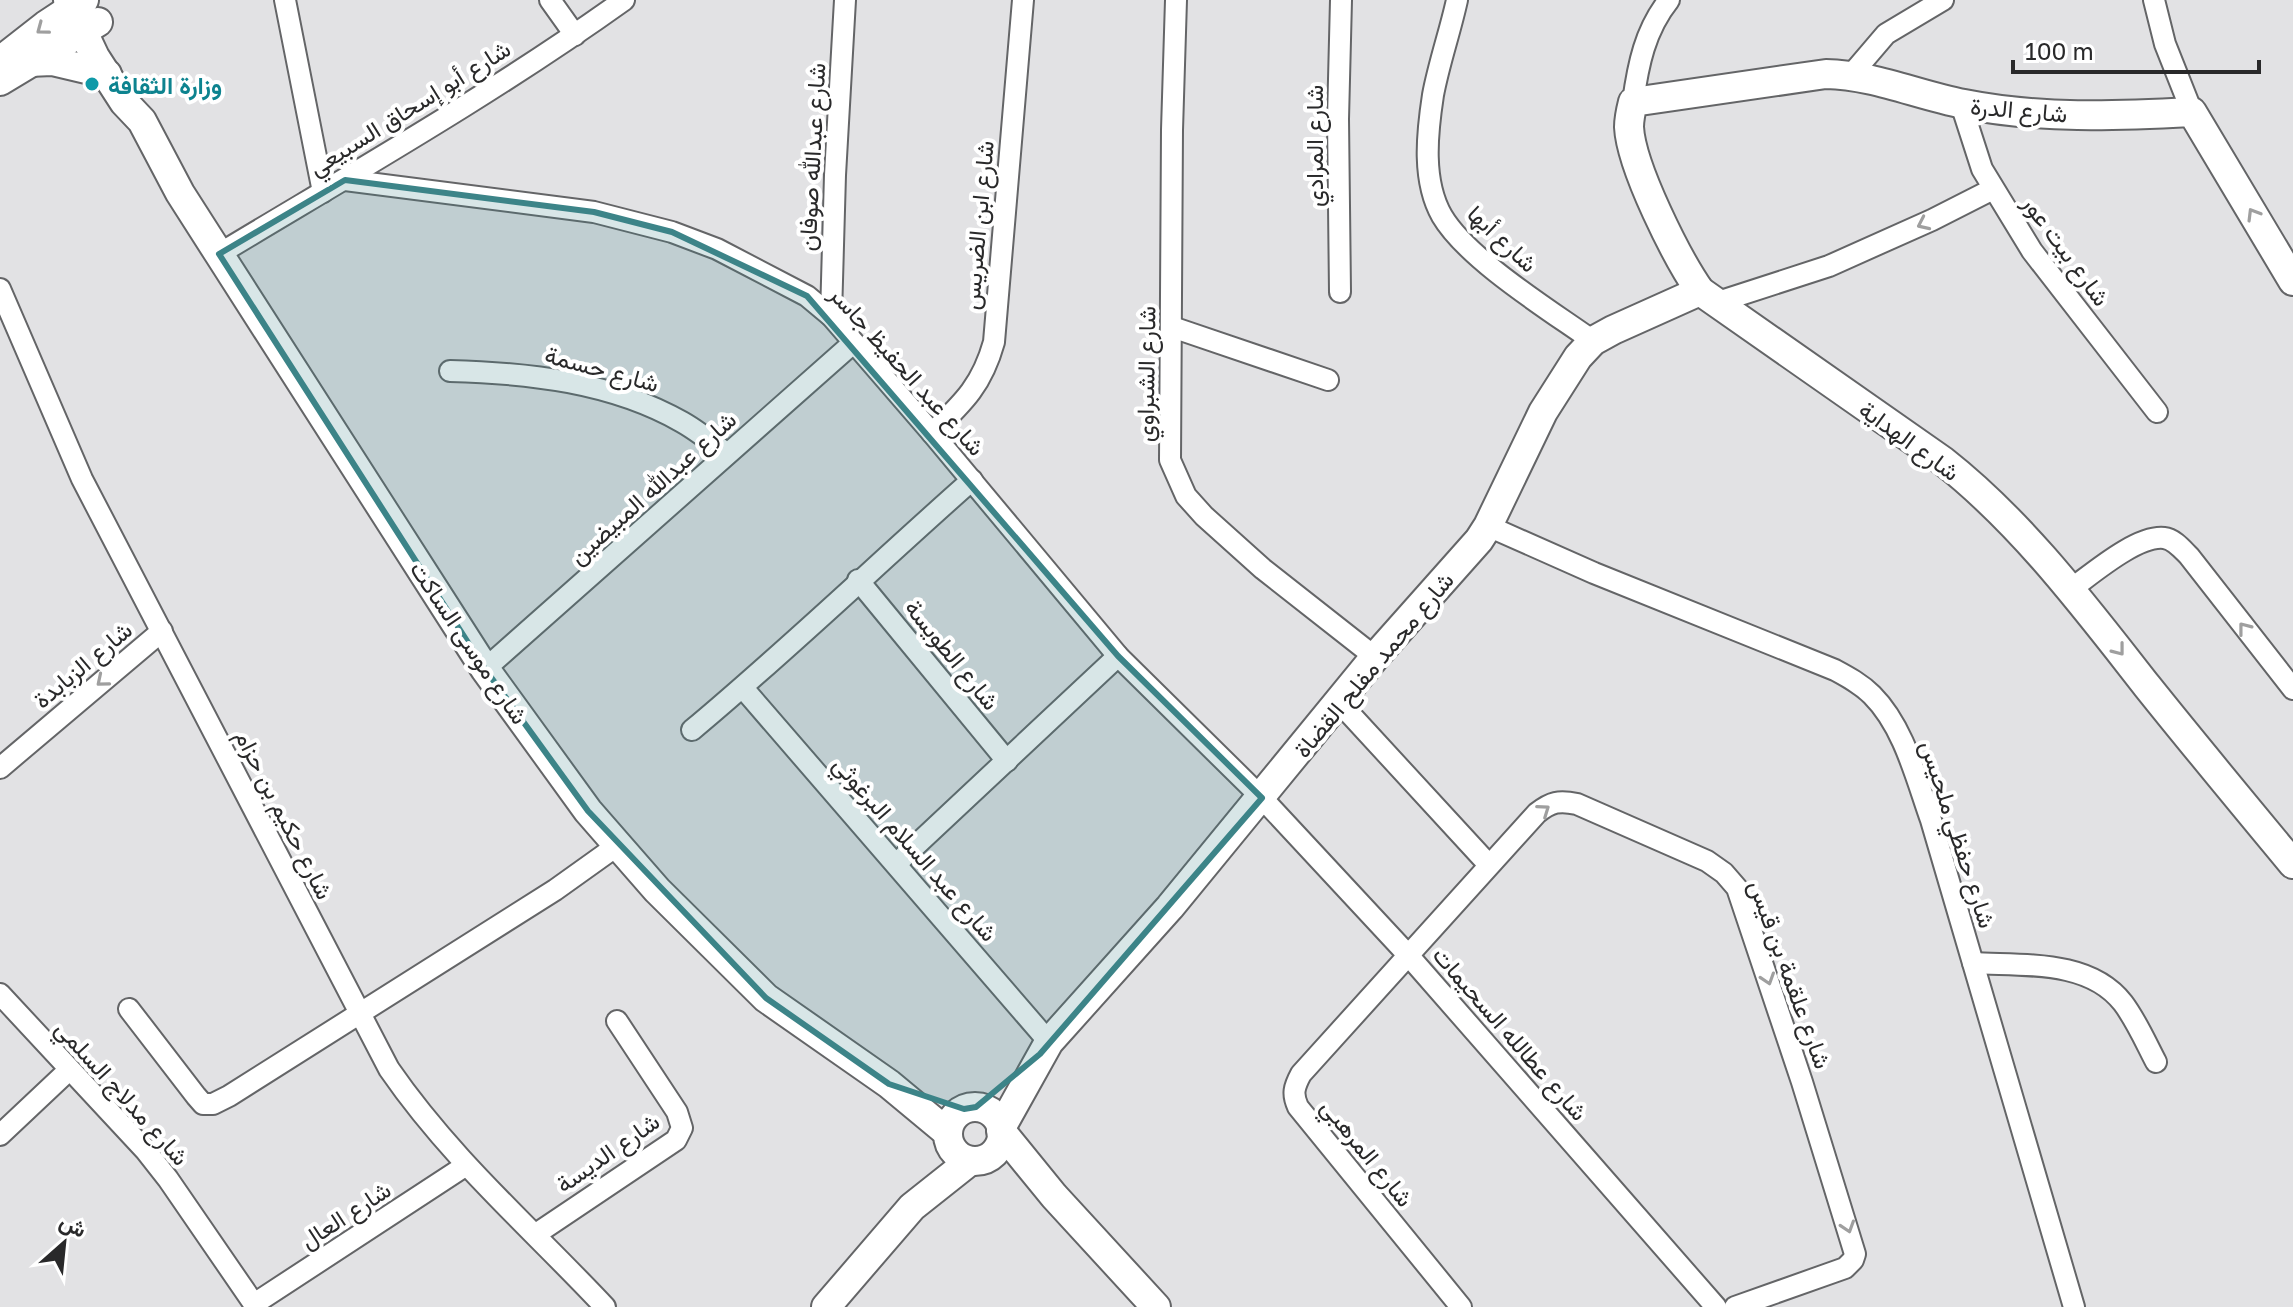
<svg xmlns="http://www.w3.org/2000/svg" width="2293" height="1307" viewBox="0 0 2293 1307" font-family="'Golos Text',Vazirmatn,sans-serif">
  <rect width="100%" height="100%" fill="#e2e2e4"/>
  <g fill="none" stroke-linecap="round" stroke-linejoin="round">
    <defs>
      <g id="street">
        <polyline points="285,0 323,192"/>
        <polyline points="550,0 575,35"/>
        <polyline points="1176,0 1172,130 1170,460 1186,496 1204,516 1263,569 1375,657"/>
        <path d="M1457,0C1450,32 1439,63 1433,95C1427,134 1422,181 1442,216C1468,260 1551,311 1593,341"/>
        <polyline points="2154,0 2165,44 2192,112"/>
        <polyline points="1851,75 1886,34 1943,0"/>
        <path d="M1633,102C1638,65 1645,30 1669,0"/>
        <polyline points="1961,104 1982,169 2032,251 2157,412"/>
        <polyline points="345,180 594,212 672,232 717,249 807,296 831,316 932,433 1118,656 1262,798 1408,955 1716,1307"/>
        <path d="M219,254C355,172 494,93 624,0"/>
        <path d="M0,289L82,479L389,1069C451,1159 531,1228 605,1307"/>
        <polyline points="1340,292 1338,119 1341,0"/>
        <polyline points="1715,303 1829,266 1932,220 1993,189"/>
        <polyline points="831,316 835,175 845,0"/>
        <polyline points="1172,327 1328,380"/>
        <path d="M450,371C528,373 612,382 682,422C698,431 713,443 727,454"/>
        <path d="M932,433C964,402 982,385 994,342L1023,0"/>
        <path d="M1488,526L1594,573L1835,670C1848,677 1861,684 1872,695C1904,727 1916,778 1931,820L2074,1307"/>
        <polyline points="858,580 1007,761"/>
        <path d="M2071,589C2092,574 2137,535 2164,538C2174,539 2182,549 2189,556L2293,689"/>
        <polyline points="485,669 852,344"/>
        <polyline points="743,688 1049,1042"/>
        <polyline points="1339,702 1489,865"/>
        <path d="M692,730C788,650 878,563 972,480"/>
        <polyline points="0,768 162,631"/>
        <polyline points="896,864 1118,656"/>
        <path d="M1973,963C2023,966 2089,959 2123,1003C2136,1020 2146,1043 2156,1062"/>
        <polyline points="0,994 146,1151 168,1179 256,1307"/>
        <polyline points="129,1009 196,1096 203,1104 213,1104 229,1096 555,890 618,845"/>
        <polyline points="0,1135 69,1070"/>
        <polyline points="536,1234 676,1140 682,1128 677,1112 617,1021"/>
        <polyline points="254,1304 465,1166"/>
        <path d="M1461,1307L1298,1107C1292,1094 1294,1087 1301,1074L1537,813C1551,802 1559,800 1577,804L1707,861L1724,873L1737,888L1802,1082L1855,1254L1853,1260L1845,1268L1735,1307"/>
      </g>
      <g id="secondary">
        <polyline points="68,0 95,57 124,102 142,121 180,193 219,254 485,669 588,811 657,890 766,998 889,1084 948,1133"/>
        <polyline points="0,61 46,25 84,0"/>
        <polyline points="29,62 52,61 107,74"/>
        <polyline points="0,81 98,22"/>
        <path d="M2293,281L2192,112C2116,116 2039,119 1964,104C1917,95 1874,75 1826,74L1633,102C1631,110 1629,119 1629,127C1631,167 1677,258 1700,291L1943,461C2022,523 2085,607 2147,686C2195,746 2244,805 2293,864"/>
        <circle cx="975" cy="1134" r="27"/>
        <polyline points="1001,1128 1049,1042 1170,907 1375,657 1479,540 1488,526 1543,412 1578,357 1593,341 1613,330 1700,291"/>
        <polyline points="1001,1131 1054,1196 1156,1307"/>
        <polyline points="826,1307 912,1207 970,1161"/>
      </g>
    </defs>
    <use href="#street" stroke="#646567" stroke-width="24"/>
    <use href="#secondary" stroke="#646567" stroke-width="32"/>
    <use href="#street" stroke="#fff" stroke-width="20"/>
    <use href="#secondary" stroke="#fff" stroke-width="28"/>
  </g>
  <defs><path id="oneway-chevron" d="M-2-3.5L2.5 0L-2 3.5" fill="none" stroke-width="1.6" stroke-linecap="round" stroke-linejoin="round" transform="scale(2)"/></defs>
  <g stroke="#9f9f9f">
    <use href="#oneway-chevron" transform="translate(42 29) rotate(143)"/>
    <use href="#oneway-chevron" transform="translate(2253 214) rotate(-121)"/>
    <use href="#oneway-chevron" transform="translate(1923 224) rotate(155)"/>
    <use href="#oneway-chevron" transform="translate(2244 628) rotate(-128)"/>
    <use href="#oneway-chevron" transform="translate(2119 650) rotate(52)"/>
    <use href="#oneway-chevron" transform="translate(102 681) rotate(140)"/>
    <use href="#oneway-chevron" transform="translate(1544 810) rotate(-35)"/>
    <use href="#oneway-chevron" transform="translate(1768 979) rotate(72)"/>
    <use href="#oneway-chevron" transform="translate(1848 1227) rotate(72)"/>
  </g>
  <path fill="#3c8488" fill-opacity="0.2" stroke="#3c8488" stroke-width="6" stroke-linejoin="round" d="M345,180L594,212L672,232L807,296L1118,656L1262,798L1040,1054L976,1107L964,1109L889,1084L766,998L588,811L485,669L219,254Z"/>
  <circle fill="#0f9aa8" stroke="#fff" stroke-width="3" cx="92" cy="84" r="8"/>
  <g text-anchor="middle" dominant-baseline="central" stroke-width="8" stroke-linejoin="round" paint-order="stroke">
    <g font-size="24" font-weight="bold" fill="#0d838f" stroke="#fff" text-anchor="start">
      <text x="108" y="84">وزارة الثقافة</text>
    </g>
    <g font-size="24" fill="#29292a" stroke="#fff">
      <text transform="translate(409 107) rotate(-32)">شارع أبو إسحاق السبيعي</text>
      <text transform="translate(2019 109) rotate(5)">شارع الدرة</text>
      <text transform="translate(1313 146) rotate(-90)">شارع المرادي</text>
      <text transform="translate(811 157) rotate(-87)">شارع عبدالله صوفان</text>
      <text transform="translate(977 225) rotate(-85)">شارع ابن الضريس</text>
      <text transform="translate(1503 238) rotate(43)">شارع أبها</text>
      <text transform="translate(2067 250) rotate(54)">شارع بيت عور</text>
      <text transform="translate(602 368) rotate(15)">شارع حسمة</text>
      <text transform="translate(908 370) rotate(48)">شارع عبد الحفيظ جاسر</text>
      <text transform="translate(1145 374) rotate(-89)">شارع الشبراوي</text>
      <text transform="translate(1910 440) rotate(36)">شارع الهداية</text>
      <text transform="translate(652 487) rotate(-42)">شارع عبدالله المبيضين</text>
      <text transform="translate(470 642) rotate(56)">شارع موسى الساكت</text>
      <text transform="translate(953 654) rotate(51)">شارع الطويسة</text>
      <text transform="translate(82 664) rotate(-40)">شارع الزبابدة</text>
      <text transform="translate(1373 664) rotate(-50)">شارع محمد مفلح القضاة</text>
      <text transform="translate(285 814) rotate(63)">شارع حكيم بن حزام</text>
      <text transform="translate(1959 834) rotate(72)">شارع حفظي ملحيس</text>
      <text transform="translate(916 848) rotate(49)">شارع عبد السلام البرغوثي</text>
      <text transform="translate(1791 974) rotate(70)">شارع علقمة بن قيس</text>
      <text transform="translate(1511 1033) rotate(49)">شارع عطالله السحيمات</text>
      <text transform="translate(123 1092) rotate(48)">شارع مدلاج السلمي</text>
      <text transform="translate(607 1152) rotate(-35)">شارع الديسة</text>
      <text transform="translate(1368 1152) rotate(51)">شارع المرهبي</text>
      <text transform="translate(345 1214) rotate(-33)">شارع العال</text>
    </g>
  </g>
  <g transform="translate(64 1243) rotate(27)" stroke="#ffffff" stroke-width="6" paint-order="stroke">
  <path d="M0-6L14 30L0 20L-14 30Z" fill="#29292a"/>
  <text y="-12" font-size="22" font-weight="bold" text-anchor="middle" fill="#29292a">ش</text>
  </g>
  <path d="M2013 60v12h246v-12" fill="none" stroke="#29292a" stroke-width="4"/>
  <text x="2025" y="60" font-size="24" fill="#29292a" stroke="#ffffff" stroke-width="6" paint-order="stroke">100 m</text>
</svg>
